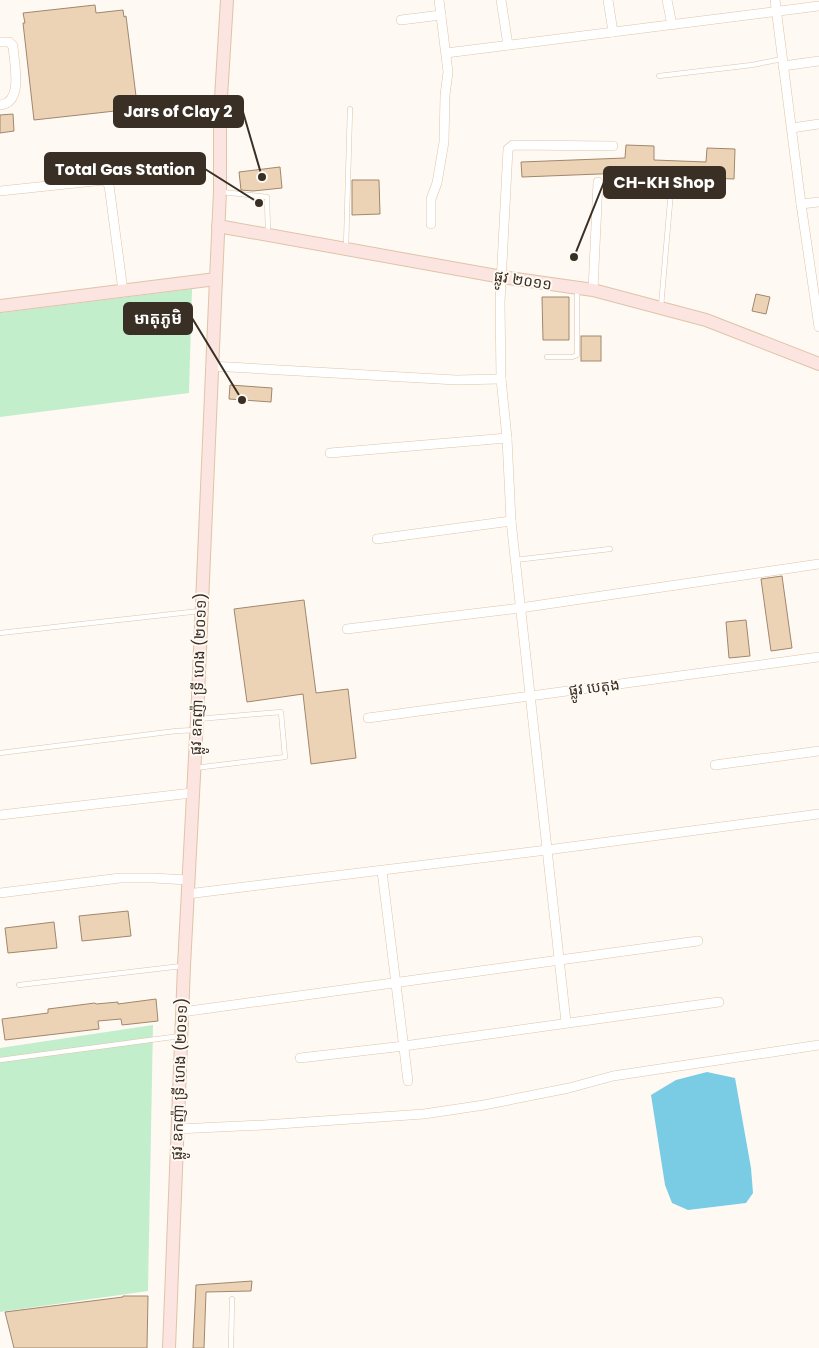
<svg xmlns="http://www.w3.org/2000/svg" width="819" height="1348" viewBox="0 0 819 1348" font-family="Poppins,'Noto Sans Khmer',sans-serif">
  <rect width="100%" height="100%" fill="#fff9f3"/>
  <g fill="#c2eecc">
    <polygon points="192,289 189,393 0,417 0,313"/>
    <polygon points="153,1025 148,1291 0,1312 0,1048"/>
  </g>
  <polygon fill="#79cce4" points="707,1072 735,1078 751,1168 753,1193 746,1203 688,1210 672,1203 665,1185 651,1095 676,1080"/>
  <g fill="#edd3b6" stroke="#a0876d">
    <polygon points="95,5 96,13 123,10 124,17 126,16 137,104 134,105 135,111 124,112 124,110 34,120 23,23 25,23 23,13"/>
    <polygon points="13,114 14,131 0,133 0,115"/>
    <polygon points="626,145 654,146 654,160 706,162 707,148 735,149 734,179 625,175 625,173 522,177 521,162 625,158"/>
    <polygon points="280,167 282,188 253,191 241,190 239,172"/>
    <polygon points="352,180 379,180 380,214 352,215"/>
    <polygon points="756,294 770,297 766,314 752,311"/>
    <polygon points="542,297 569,297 569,340 543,340"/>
    <rect x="581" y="336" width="20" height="25"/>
    <polygon points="230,385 272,388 271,402 229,399"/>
    <polygon points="782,576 792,648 771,651 761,579"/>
    <polygon points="304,600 316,693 348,689 356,758 311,764 303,694 247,702 234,609"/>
    <polygon points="746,620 750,656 729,658 726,622"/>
    <polygon points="128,911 131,936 82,941 79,916"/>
    <polygon points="54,922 57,948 8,953 5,928"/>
    <polygon points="156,999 158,1021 122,1025 121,1019 98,1021 99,1029 5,1040 2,1019 48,1013 48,1009 95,1003 96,1004 118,1002 118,1004"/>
    <polygon points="252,1281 251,1291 206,1292 204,1348 193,1348 196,1285"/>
    <polygon points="123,1296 148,1296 147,1348 14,1348 5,1312 123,1297"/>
  </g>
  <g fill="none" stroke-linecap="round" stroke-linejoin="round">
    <defs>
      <g id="service">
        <polyline points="659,76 752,65 782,59"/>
        <polyline points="222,192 267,197 268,233"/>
        <polyline points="346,248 350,109"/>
        <polyline points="661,306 671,191"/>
        <polyline points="547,357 572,357 577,355 577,289"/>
        <polyline points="515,560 610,549"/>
        <polyline points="0,633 200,611"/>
        <polyline points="0,753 176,731 195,730"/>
        <polyline points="195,768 285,757 281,712 198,719"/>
        <polyline points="19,985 182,966"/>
        <polyline points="0,1060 180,1036"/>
        <polyline points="231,1348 232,1299"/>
      </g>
      <g id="minor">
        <polyline points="501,0 508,45"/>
        <polyline points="608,0 613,32"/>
        <polyline points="667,0 672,25"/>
        <polyline points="775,0 801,204 819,327"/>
        <polyline points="401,20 441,15"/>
        <path d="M0,42H9L13,46C14,63 24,103 0,105"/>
        <polyline points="446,53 819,6"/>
        <polyline points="783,66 819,61"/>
        <polyline points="792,128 819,124"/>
        <polyline points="0,191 104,180 109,185 123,291"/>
        <polyline points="801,204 819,202"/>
        <polyline points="431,224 431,199 437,183 444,142 445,95 448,72 439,0"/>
        <polyline points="593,290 598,182"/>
        <polyline points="211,366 456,380 501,379"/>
        <polyline points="330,453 507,438"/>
        <polyline points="377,539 511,521"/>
        <polyline points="347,629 520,608 819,564"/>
        <polyline points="368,718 819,657"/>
        <polyline points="715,765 819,751"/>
        <polyline points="0,815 192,793"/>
        <polyline points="382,871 408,1081"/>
        <polyline points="0,893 120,878 154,878 187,880"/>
        <polyline points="187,894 547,850 819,814"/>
        <polyline points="182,1012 698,941"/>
        <polyline points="566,1022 511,521 507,438 501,379 500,302 508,149 513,145 613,146"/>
        <polyline points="300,1058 404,1046 719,1002"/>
        <polyline points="177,1129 264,1125 424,1114 484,1105 569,1088 613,1076 819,1045"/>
      </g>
      <g id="secondary">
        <polyline points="218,226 502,277 593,290 706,320 819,364"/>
        <polyline points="0,306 216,279"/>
        <polyline points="169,1348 184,966 197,719 216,279 220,191 220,114 227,0"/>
      </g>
    </defs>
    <use href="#service" stroke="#dec4a8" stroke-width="5.5"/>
    <use href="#minor" stroke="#dec4a8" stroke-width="10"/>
    <use href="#secondary" stroke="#dec4a8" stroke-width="14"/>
    <use href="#service" stroke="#fff" stroke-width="4.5"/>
    <use href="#minor" stroke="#fff" stroke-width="9"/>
    <use href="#secondary" stroke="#fce4e0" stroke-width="12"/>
  </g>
  <g text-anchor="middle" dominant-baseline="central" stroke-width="4" stroke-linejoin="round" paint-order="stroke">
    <g font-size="15" fill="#392f24" stroke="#fff9f3">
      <text transform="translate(523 280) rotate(9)">ផ្លូវ ២០១១</text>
      <text transform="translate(198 674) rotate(-88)">ផ្លូវ ឧកញ៉ា ទ្រី ហេង (២០១១)</text>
      <text transform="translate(594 687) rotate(-7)">ផ្លូវ បេតុង</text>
      <text transform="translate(179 1079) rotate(-88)">ផ្លូវ ឧកញ៉ា ទ្រី ហេង (២០១១)</text>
    </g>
  </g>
  <path fill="none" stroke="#392f24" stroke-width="2" d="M262 177L243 112M259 203L205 169M574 257L604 182M242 400L192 318"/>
  <g fill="#392f24" stroke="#fff9f3" stroke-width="2">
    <circle cx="262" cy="177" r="5"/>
    <circle cx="259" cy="203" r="5"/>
    <circle cx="574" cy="257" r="5"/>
    <circle cx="242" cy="400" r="5"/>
  </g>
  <g fill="#392f24" stroke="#392f24" stroke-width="2">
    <rect x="114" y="96" width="129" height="31" rx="5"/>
    <rect x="45" y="153" width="160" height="31" rx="5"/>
    <rect x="604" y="167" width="121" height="31" rx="5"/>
    <rect x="124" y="303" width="68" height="31" rx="5"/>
  </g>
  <g font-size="16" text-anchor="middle" font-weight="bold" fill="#fff">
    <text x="178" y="117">Jars of Clay 2</text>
    <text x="125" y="175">Total Gas Station</text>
    <text x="664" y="188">CH-KH Shop</text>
    <text x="158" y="324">មាតុភូមិ</text>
  </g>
</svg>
